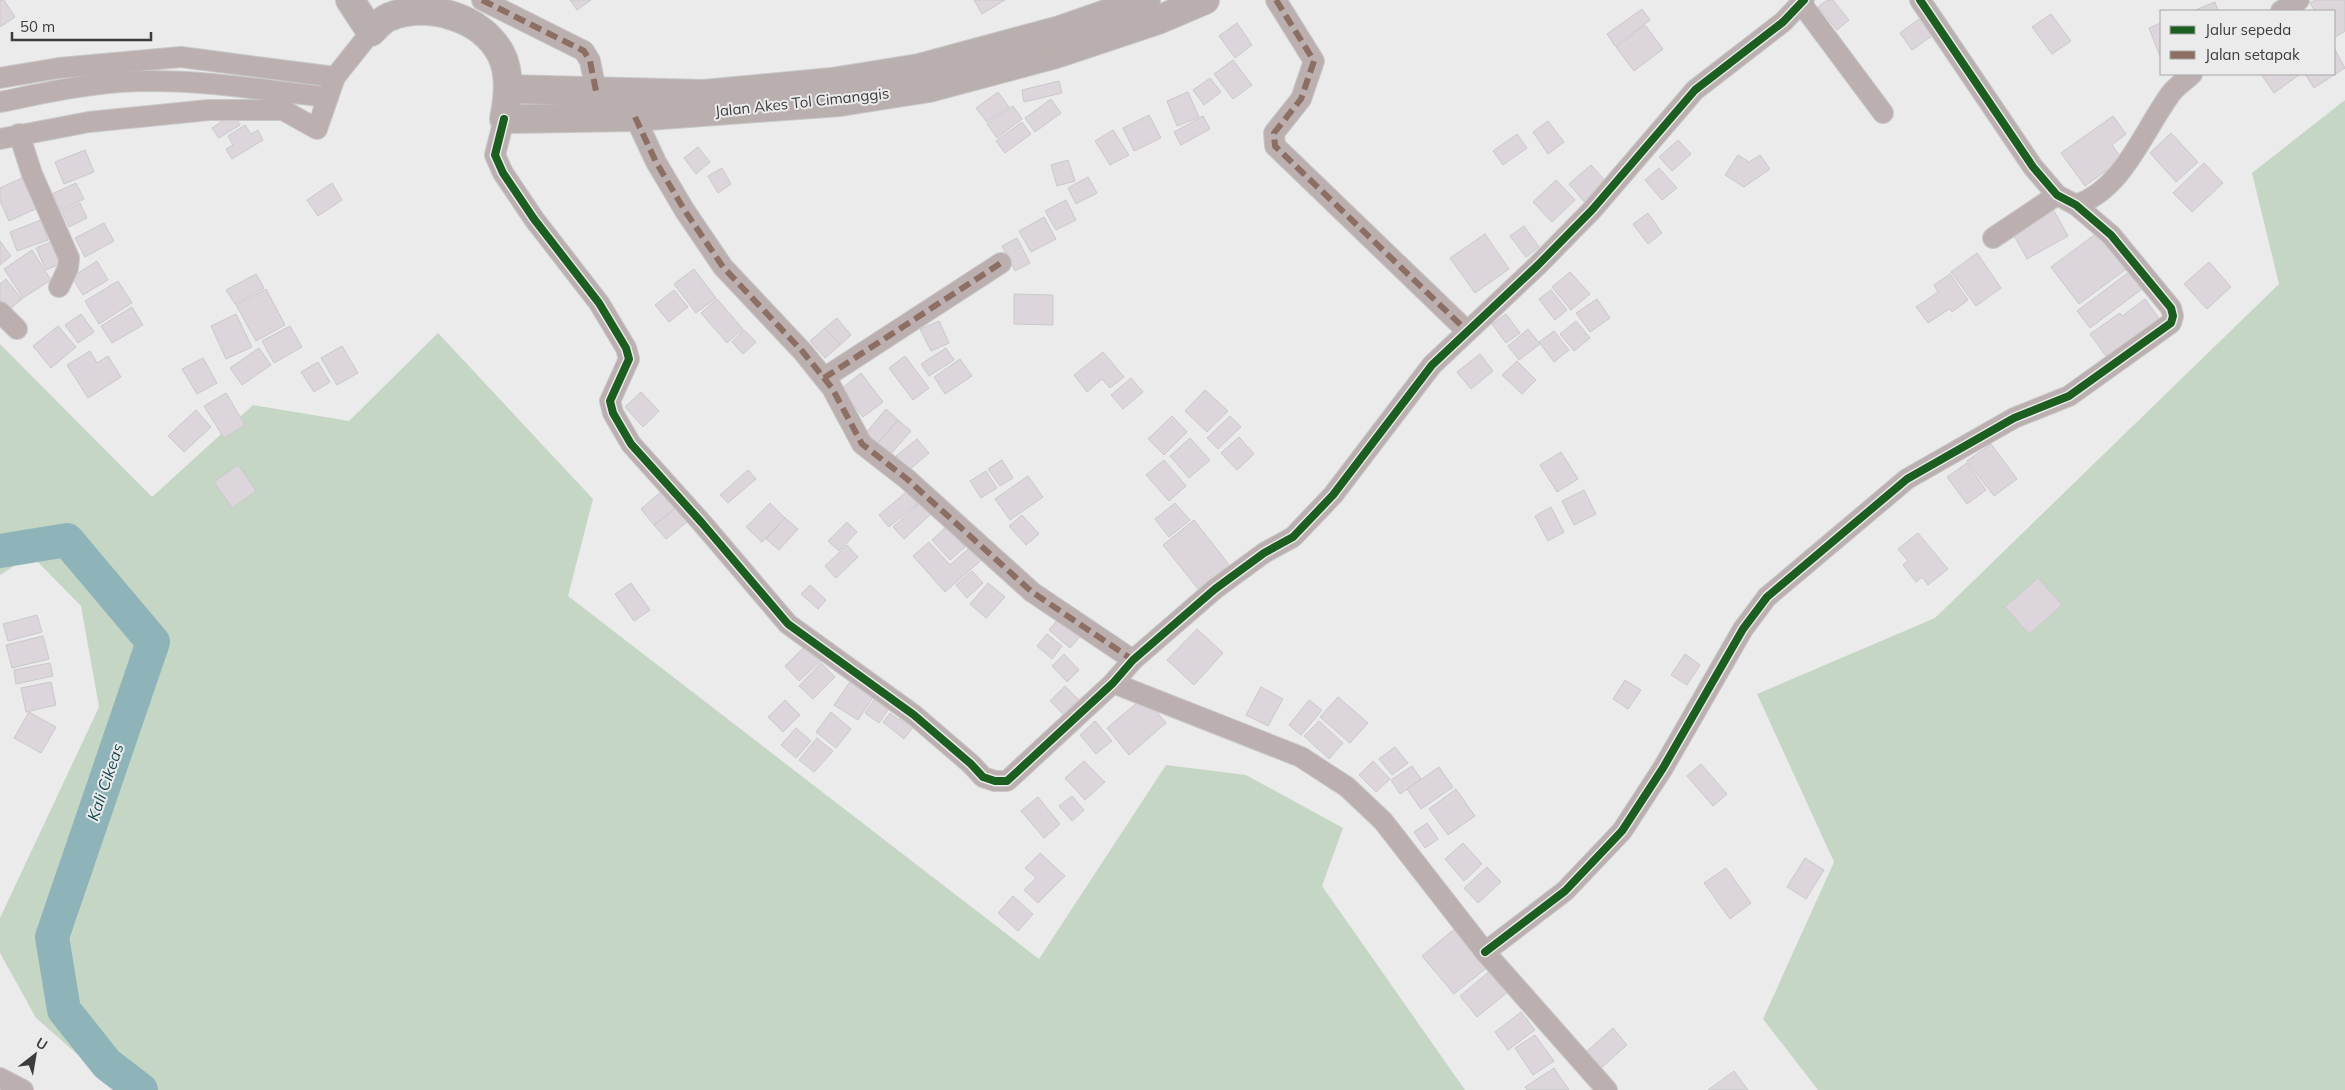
<svg xmlns="http://www.w3.org/2000/svg" width="2345" height="1090" viewBox="0 0 2345 1090" font-family="Mulish,sans-serif">
  <rect width="100%" height="100%" fill="#ebebec"/>
  <g fill="#c5d7c4">
    <polygon points="2345,100 2345,1090 1818,1090 1763,1019 1834,862 1757,694 1935,618 2279,284 2252,173"/>
    <polygon points="438,333 593,499 568,596 1039,959 1166,765 1246,775 1343,828 1322,886 1465,1090 118,1090 36,1018 0,953 0,918 99,707 81,606 31,555 0,575 0,344 152,497 253,405 349,421"/>
  </g>
  <g fill="none" stroke-linecap="round" stroke-linejoin="round">
    <polyline stroke="#8eb4ba" stroke-width="34" points="0,551 67,540 153,642 52,937 64,1010 107,1064 141,1090"/>
  </g>
  <g fill="#dcd5dc" stroke="#c9c9ca">
    <polygon points="0,0 4,0 15,17 0,27"/>
    <polygon points="570,0 591,0 577,10"/>
    <polygon points="974,0 1005,0 982,14"/>
    <polygon points="1827,0 1833,0 1849,20 1837,30 1818,7"/>
    <polygon points="2315,0 2345,0 2345,31 2334,38 2334,11 2315,11 2310,3"/>
    <polygon points="2215,2 2218,11 2193,11"/>
    <polygon points="1642,9 1650,20 1615,46 1607,34"/>
    <polygon points="2051,14 2071,41 2052,54 2032,27"/>
    <polygon points="1923,16 1936,33 1912,50 1900,33"/>
    <polygon points="1237,23 1252,45 1235,58 1219,36"/>
    <polygon points="2161,23 2161,59 2149,28"/>
    <polygon points="1645,25 1663,49 1634,71 1616,47"/>
    <polygon points="2334,48 2345,68 2314,88 2305,74 2334,74"/>
    <polygon points="1233,60 1252,85 1233,99 1214,74"/>
    <polygon points="2261,74 2298,74 2299,75 2274,93"/>
    <polygon points="1210,78 1221,92 1204,105 1193,90"/>
    <polygon points="1059,81 1062,93 1024,102 1022,90"/>
    <polygon points="998,92 1009,107 987,122 976,108"/>
    <polygon points="1188,92 1199,117 1177,126 1167,101"/>
    <polygon points="1051,99 1061,113 1035,132 1025,118"/>
    <polygon points="1013,106 1022,119 997,138 987,124"/>
    <polygon points="233,114 240,125 219,138 212,128"/>
    <polygon points="1149,115 1161,138 1134,151 1123,128"/>
    <polygon points="1203,116 1210,129 1181,145 1174,132"/>
    <polygon points="2113,116 2126,134 2112,145 2122,159 2085,186 2061,153"/>
    <polygon points="1548,121 1564,142 1548,154 1533,132"/>
    <polygon points="1022,122 1031,134 1005,153 996,141"/>
    <polygon points="245,125 251,134 258,130 263,140 232,159 226,149 233,145 228,136"/>
    <polygon points="1113,130 1129,155 1110,165 1095,141"/>
    <polygon points="2171,133 2198,162 2176,182 2150,153"/>
    <polygon points="1517,134 1527,148 1503,165 1493,151"/>
    <polygon points="1678,140 1691,154 1672,171 1659,157"/>
    <polygon points="698,147 710,162 696,174 684,158"/>
    <polygon points="85,150 94,172 64,184 55,162"/>
    <polygon points="1738,155 1749,162 1760,155 1770,169 1744,187 1725,175"/>
    <polygon points="1068,160 1075,181 1057,186 1051,165"/>
    <polygon points="2204,163 2223,183 2192,212 2173,193"/>
    <polygon points="1591,165 1609,185 1587,205 1569,184"/>
    <polygon points="722,168 731,184 718,193 708,176"/>
    <polygon points="1659,168 1677,188 1662,200 1645,180"/>
    <polygon points="26,176 40,207 9,221 0,201 0,188"/>
    <polygon points="1088,177 1097,193 1076,204 1068,188"/>
    <polygon points="1556,180 1575,200 1552,222 1533,202"/>
    <polygon points="76,183 84,199 60,211 52,194"/>
    <polygon points="332,183 342,200 318,216 307,200"/>
    <polygon points="1066,200 1076,220 1056,230 1045,211"/>
    <polygon points="80,203 87,218 69,227 62,212"/>
    <polygon points="2053,209 2068,236 2027,259 2012,232"/>
    <polygon points="1648,213 1662,233 1648,244 1633,224"/>
    <polygon points="1044,217 1056,239 1031,252 1019,231"/>
    <polygon points="41,220 48,240 17,251 10,232"/>
    <polygon points="104,223 114,241 85,257 75,238"/>
    <polygon points="1524,226 1539,247 1526,257 1510,236"/>
    <polygon points="2101,230 2129,267 2079,304 2051,267"/>
    <polygon points="1485,234 1509,269 1475,293 1450,258"/>
    <polygon points="1017,238 1030,263 1015,271 1002,246"/>
    <polygon points="58,239 67,261 46,270 36,248"/>
    <polygon points="0,241 11,256 0,265"/>
    <polygon points="32,250 51,280 23,298 4,269"/>
    <polygon points="1977,253 2001,288 1976,306 1951,272"/>
    <polygon points="97,261 108,280 83,295 72,277"/>
    <polygon points="2209,262 2231,287 2207,309 2184,284"/>
    <polygon points="694,269 716,298 696,313 674,284"/>
    <polygon points="2133,269 2146,286 2090,328 2077,311"/>
    <polygon points="1570,272 1590,294 1571,310 1552,287"/>
    <polygon points="256,274 264,288 235,304 226,290"/>
    <polygon points="1950,274 1968,300 1952,312 1949,309 1928,323 1916,307 1938,292 1934,285"/>
    <polygon points="6,279 22,299 7,311 0,303 0,284"/>
    <polygon points="118,281 132,303 99,324 85,301"/>
    <polygon points="266,289 285,325 256,341 236,305"/>
    <polygon points="674,290 688,307 669,322 655,305"/>
    <polygon points="1551,290 1567,310 1555,320 1539,299"/>
    <polygon points="1014,294 1053,295 1053,325 1014,324"/>
    <polygon points="717,299 743,329 727,343 701,313"/>
    <polygon points="1597,299 1610,318 1590,332 1576,313"/>
    <polygon points="2145,299 2161,321 2108,359 2090,334 2120,313 2122,316"/>
    <polygon points="132,307 143,325 112,343 101,326"/>
    <polygon points="81,314 94,332 78,343 65,325"/>
    <polygon points="236,314 252,347 226,359 211,326"/>
    <polygon points="1506,314 1520,333 1506,343 1492,324"/>
    <polygon points="837,318 851,335 840,345 825,328"/>
    <polygon points="939,321 949,343 931,351 920,329"/>
    <polygon points="1576,321 1590,338 1574,351 1560,334"/>
    <polygon points="58,326 76,347 51,368 33,346"/>
    <polygon points="290,326 302,347 274,363 262,341"/>
    <polygon points="825,328 840,345 825,358 810,341"/>
    <polygon points="1528,329 1540,344 1519,360 1508,346"/>
    <polygon points="744,330 756,342 743,354 732,342"/>
    <polygon points="1554,331 1569,350 1554,362 1539,342"/>
    <polygon points="342,346 358,373 337,385 321,358"/>
    <polygon points="259,348 271,365 242,385 230,368"/>
    <polygon points="946,348 954,360 929,376 921,364"/>
    <polygon points="90,351 97,363 108,356 121,377 88,398 67,365"/>
    <polygon points="1103,352 1124,377 1110,388 1102,379 1087,392 1074,375"/>
    <polygon points="1480,354 1493,371 1471,389 1457,372"/>
    <polygon points="905,356 929,388 913,400 889,368"/>
    <polygon points="203,358 217,383 197,394 182,369"/>
    <polygon points="960,359 972,376 945,394 934,377"/>
    <polygon points="1517,361 1536,380 1522,394 1502,375"/>
    <polygon points="318,362 330,382 314,392 301,372"/>
    <polygon points="861,373 883,402 863,417 841,389"/>
    <polygon points="1131,378 1143,392 1123,409 1111,395"/>
    <polygon points="1205,390 1228,411 1207,432 1185,411"/>
    <polygon points="641,392 659,411 643,427 625,407"/>
    <polygon points="226,393 245,425 224,438 204,406"/>
    <polygon points="886,409 898,420 877,444 865,434"/>
    <polygon points="196,410 211,427 184,452 168,436"/>
    <polygon points="1172,416 1187,432 1164,455 1148,439"/>
    <polygon points="1230,416 1241,427 1218,449 1207,438"/>
    <polygon points="898,420 911,431 890,455 877,444"/>
    <polygon points="1239,437 1254,454 1237,470 1221,453"/>
    <polygon points="1190,438 1210,460 1189,478 1170,456"/>
    <polygon points="917,439 929,453 908,471 896,456"/>
    <polygon points="1991,444 2017,479 1994,496 1967,461"/>
    <polygon points="1561,452 1578,479 1557,492 1540,465"/>
    <polygon points="1002,460 1013,478 1000,486 988,469"/>
    <polygon points="1164,460 1186,486 1169,501 1146,475"/>
    <polygon points="1967,463 1986,490 1967,504 1947,477"/>
    <polygon points="238,465 256,491 232,508 214,482"/>
    <polygon points="748,470 756,479 728,503 720,495"/>
    <polygon points="986,471 997,488 981,498 970,481"/>
    <polygon points="1028,476 1043,497 1010,520 995,499"/>
    <polygon points="911,488 922,500 889,527 879,515"/>
    <polygon points="663,490 677,507 654,525 641,509"/>
    <polygon points="1584,490 1596,514 1574,525 1562,501"/>
    <polygon points="923,500 934,511 904,539 893,527"/>
    <polygon points="770,503 785,518 762,542 746,527"/>
    <polygon points="1175,503 1190,520 1169,537 1155,519"/>
    <polygon points="677,507 688,521 666,539 654,525"/>
    <polygon points="1551,507 1564,532 1548,541 1535,516"/>
    <polygon points="1022,515 1039,534 1026,545 1009,526"/>
    <polygon points="785,518 798,529 779,550 766,539"/>
    <polygon points="1194,520 1230,566 1199,590 1163,545"/>
    <polygon points="847,522 857,532 839,551 828,541"/>
    <polygon points="946,527 965,547 950,560 932,540"/>
    <polygon points="1918,533 1948,569 1928,585 1922,577 1916,582 1903,565 1908,561 1898,549"/>
    <polygon points="929,542 950,565 975,543 986,556 945,592 913,556"/>
    <polygon points="847,545 858,557 836,578 825,566"/>
    <polygon points="972,571 983,583 967,598 956,585"/>
    <polygon points="2038,578 2062,605 2029,634 2005,607"/>
    <polygon points="631,583 650,610 634,621 615,594"/>
    <polygon points="988,583 1005,597 986,618 970,604"/>
    <polygon points="810,585 826,600 818,609 801,594"/>
    <polygon points="37,615 42,632 8,641 3,624"/>
    <polygon points="1061,616 1082,634 1070,648 1049,630"/>
    <polygon points="1197,629 1223,653 1194,685 1167,660"/>
    <polygon points="1047,634 1062,646 1052,659 1037,646"/>
    <polygon points="43,636 49,659 12,668 6,645"/>
    <polygon points="808,643 823,659 799,681 785,666"/>
    <polygon points="1064,654 1079,670 1067,682 1052,666"/>
    <polygon points="1685,654 1700,665 1687,685 1671,675"/>
    <polygon points="50,663 53,676 16,684 14,670"/>
    <polygon points="821,663 835,677 813,699 799,686"/>
    <polygon points="854,676 877,691 858,720 834,705"/>
    <polygon points="1625,680 1641,690 1628,709 1613,699"/>
    <polygon points="51,682 56,705 26,712 21,688"/>
    <polygon points="1065,686 1084,705 1069,720 1050,701"/>
    <polygon points="1261,687 1283,699 1268,726 1246,715"/>
    <polygon points="878,694 892,704 879,723 865,713"/>
    <polygon points="1144,697 1166,723 1129,755 1107,728"/>
    <polygon points="1338,697 1368,723 1350,743 1320,717"/>
    <polygon points="785,700 800,715 783,732 768,717"/>
    <polygon points="1309,700 1322,710 1301,735 1289,725"/>
    <polygon points="905,711 918,721 904,739 883,722 890,713 899,720"/>
    <polygon points="29,712 56,727 41,753 14,738"/>
    <polygon points="831,712 851,729 836,748 816,732"/>
    <polygon points="1095,721 1112,741 1096,754 1080,735"/>
    <polygon points="1319,721 1343,743 1329,759 1304,736"/>
    <polygon points="796,728 811,741 796,758 781,745"/>
    <polygon points="817,738 833,751 814,772 799,760"/>
    <polygon points="1395,747 1408,763 1392,775 1379,759"/>
    <polygon points="1084,761 1105,782 1085,800 1065,778"/>
    <polygon points="1373,761 1390,779 1376,792 1359,775"/>
    <polygon points="1701,764 1727,794 1713,806 1687,776"/>
    <polygon points="1412,766 1421,779 1400,794 1391,780"/>
    <polygon points="1439,767 1453,787 1421,809 1407,789"/>
    <polygon points="1456,789 1475,816 1448,835 1429,809"/>
    <polygon points="1072,796 1084,810 1072,821 1059,806"/>
    <polygon points="1038,797 1060,824 1044,838 1021,811"/>
    <polygon points="1427,823 1438,839 1425,848 1414,832"/>
    <polygon points="1463,843 1482,864 1464,881 1445,859"/>
    <polygon points="1040,853 1065,876 1038,903 1024,890 1036,878 1025,868"/>
    <polygon points="1805,858 1824,870 1806,899 1787,887"/>
    <polygon points="1487,867 1501,882 1478,903 1464,888"/>
    <polygon points="1726,868 1751,903 1730,919 1704,883"/>
    <polygon points="1013,896 1033,914 1018,931 998,913"/>
    <polygon points="1458,926 1490,965 1454,994 1422,956"/>
    <polygon points="1496,966 1514,987 1477,1017 1460,996"/>
    <polygon points="1521,1012 1535,1030 1508,1050 1495,1032"/>
    <polygon points="1613,1028 1627,1045 1601,1068 1586,1052"/>
    <polygon points="1535,1035 1554,1061 1533,1075 1515,1048"/>
    <polygon points="1554,1068 1569,1090 1527,1090 1525,1087"/>
    <polygon points="1734,1071 1748,1090 1708,1090"/>
  </g>
  <g fill="none" stroke-linecap="round" stroke-linejoin="round">
    <defs>
      <g id="minor">
        <polyline points="482,0 584,51 590,61 596,91"/>
        <polyline points="1276,0 1314,61 1301,99 1274,133 1275,146 1467,331"/>
        <polyline points="1801,3 1883,113"/>
        <polyline points="2281,11 2299,0"/>
        <polyline points="0,78 59,68 181,57 335,77"/>
        <path d="M0,102C40,94 79,85 120,82C189,77 259,90 328,97"/>
        <polyline points="635,117 656,162 685,211 723,267 803,352 832,388 862,444 907,479 1032,592 1133,660"/>
        <polyline points="504,119 495,155 503,173 534,219 599,303 626,348 629,359 610,401 613,413 631,444 702,523 788,624 914,715 971,764 983,777 995,781 1007,781 1113,683 1133,660 1215,589 1264,553 1293,537 1333,495 1432,365 1538,265 1592,210 1695,90 1783,22 1804,0"/>
        <polyline points="19,134 32,174 69,258 68,268 59,287"/>
        <polyline points="0,139 89,122 209,110 283,110 317,129 335,77 371,32"/>
        <path d="M2076,205C2124,189 2144,129 2172,92C2178,85 2186,80 2192,74"/>
        <polyline points="1993,238 2057,195"/>
        <polyline points="0,312 17,329"/>
        <polyline points="824,378 1001,263"/>
        <polyline points="1113,683 1301,757 1347,787 1383,821 1485,952 1607,1090"/>
        <polyline points="1485,952 1565,891 1622,831 1663,768 1743,629 1767,597 1907,479 2014,418 2069,396 2171,323 2173,316 2171,308 2111,235 2076,205 2057,195 2033,167 1920,0"/>
        <polyline points="0,1078 23,1090"/>
      </g>
      <g id="secondary">
        <path d="M350,0L371,32C376,27 382,20 389,17C427,2 481,16 501,54C511,74 508,98 504,119L635,117L840,102L929,88L1056,54L1158,20L1205,0"/>
        <polyline points="508,89 704,94 832,82 919,68 1060,30 1146,0"/>
      </g>
    </defs>
    <use href="#minor" stroke="#c8c8c9" stroke-width="22"/>
    <use href="#secondary" stroke="#c8c8c9" stroke-width="30"/>
    <use href="#minor" stroke="#bbb0af" stroke-width="20"/>
    <use href="#secondary" stroke="#b9afae" stroke-width="28"/>
    <g stroke="#8d6e63" stroke-width="6" stroke-dasharray="12 6" stroke-linecap="butt">
      <polyline points="482,0 584,51 590,61 596,91"/>
      <polyline points="1276,0 1314,61 1301,99 1274,133 1275,146 1467,331"/>
      <polyline points="635,117 656,162 685,211 723,267 803,352 832,388 862,444 907,479 1032,592 1133,660"/>
      <polyline points="824,378 1001,263"/>
    </g>
    <defs>
      <g id="cycleway">
        <polyline points="504,119 495,155 503,173 534,219 599,303 626,348 629,359 610,401 613,413 631,444 702,523 788,624 914,715 971,764 983,777 995,781 1007,781 1113,683 1133,660 1215,589 1264,553 1293,537 1333,495 1432,365 1538,265 1592,210 1695,90 1783,22 1804,0"/>
        <polyline points="1485,952 1565,891 1622,831 1663,768 1743,629 1767,597 1907,479 2014,418 2069,396 2171,323 2173,316 2171,308 2111,235 2076,205 2057,195 2033,167 1920,0"/>
      </g>
    </defs>
    <use href="#cycleway" stroke="#ebebec" stroke-width="11"/>
    <use href="#cycleway" stroke="#1b5e20" stroke-width="8"/>
  </g>
  <g text-anchor="middle" dominant-baseline="central" stroke-width="4" stroke-linejoin="round" paint-order="stroke">
    <g font-size="15" fill="#3c3c3d" stroke="#ebebec">
      <text transform="translate(802 102) rotate(-6)">Jalan Akes Tol Cimanggis</text>
    </g>
    <g font-size="16" font-style="italic" fill="#184a51" stroke="#ebebec">
      <text transform="translate(105 782) rotate(-71)">Kali Cikeas</text>
    </g>
  </g>
  <rect x="2160" y="10" width="175" height="65" fill="#ebebec" stroke="#a5a5a6"/>
  <rect x="2170" y="26" width="25" height="8" fill="#1b5e20" stroke="#a5a5a6"/>
  <text x="2205" y="35" font-size="15" fill="#3c3c3d">Jalur sepeda</text>
  <rect x="2170" y="51" width="25" height="8" fill="#8d6e63" stroke="#a5a5a6"/>
  <text x="2205" y="60" font-size="15" fill="#3c3c3d">Jalan setapak</text>
  <g transform="translate(35 1055) rotate(31)" stroke="#ebebec" stroke-width="4" paint-order="stroke">
  <path d="M0-4L9 19L0 12L-9 19Z" fill="#3c3c3d"/>
  <text y="-8" font-size="14" font-weight="bold" text-anchor="middle" fill="#3c3c3d">U</text>
  </g>
  <path d="M12 32v8h139v-8" fill="none" stroke="#3c3c3d" stroke-width="2.5"/>
  <text x="20" y="32" font-size="15" fill="#3c3c3d" stroke="#ebebec" stroke-width="4" paint-order="stroke">50 m</text>
</svg>
